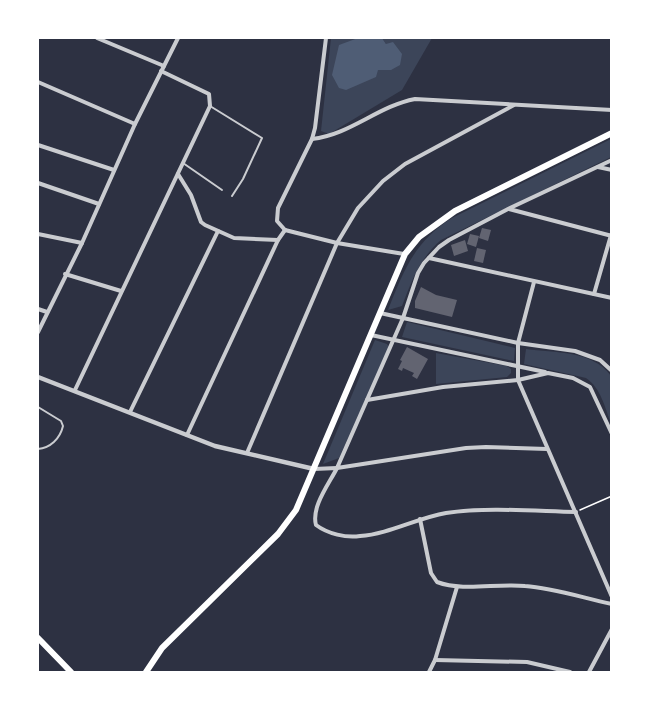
<svg xmlns="http://www.w3.org/2000/svg" width="649" height="710" viewBox="0 0 649 710" font-family="Roboto,sans-serif">
  <rect width="100%" height="100%" fill="#2d3142"/>
  <g fill="#3c4559">
    <polygon points="331,38 370,38 358,38 378,70 391,70 386,44 382,38 432,38 402,90 329,134 321,131"/>
    <path d="M611,139V157L441,240C420,258 412,280 402,306L388,310C404,270 414,242 452,218Z"/>
    <polygon points="407,322 515,348 514,361 402,337"/>
    <polygon points="375,340 387,344 389,347 339,458 323,464"/>
    <path d="M526,349C554,353 593,350 611,376V423C605,408 601,388 586,378L524,364Z"/>
    <polygon points="436,353 507,366 511,369 511,373 507,377 436,384"/>
  </g>
  <polygon fill="#4f5d75" points="358,38 382,38 386,44 393,42 402,54 400,65 391,70 378,70 376,77 346,90 339,88 332,75 339,45"/>
  <g fill="#626471">
    <polygon points="482,228 491,230 488,241 479,238"/>
    <polygon points="470,234 479,236 476,247 467,244"/>
    <polygon points="465,240 468,251 454,256 451,245"/>
    <polygon points="477,248 486,250 483,263 474,261"/>
    <polygon points="421,287 436,295 457,300 452,317 415,308 415,301"/>
    <polygon points="407,347 428,359 417,379 412,376 414,373 403,368 402,371 398,369 402,361 400,360"/>
  </g>
  <g fill="none" stroke-linecap="round" stroke-linejoin="round">
    <polyline stroke="#fff" stroke-width="1.5" points="580,510 612,496"/>
    <g stroke="#caccd0" stroke-width="2">
      <polyline points="210,106 262,138 243,179 232,196"/>
      <polyline points="183,163 222,190"/>
      <path d="M38,407L61,421L63,426C60,439 50,448 38,449"/>
    </g>
    <g stroke="#caccd0" stroke-width="4">
      <polyline points="97,38 164,66"/>
      <polyline points="38,82 135,124"/>
      <path d="M312,139C350,135 378,106 415,99L612,110"/>
      <polyline points="38,145 114,170"/>
      <polyline points="598,167 612,170"/>
      <polyline points="178,174 191,195 201,222 205,225 234,238 278,240"/>
      <polyline points="38,183 99,204"/>
      <polyline points="509,209 612,236"/>
      <polyline points="285,230 277,221 278,208 312,139 315,128 326,38"/>
      <polyline points="285,230 337,243 404,254"/>
      <polyline points="38,234 82,243"/>
      <polyline points="429,258 612,298"/>
      <polyline points="65,274 121,291"/>
      <polyline points="534,282 518,343 518,380 612,597"/>
      <polyline points="594,294 611,235"/>
      <polyline points="38,309 47,312"/>
      <polyline points="380,313 403,318 418,273 424,263 439,247 449,240 508,209 612,160"/>
      <polyline points="38,332 82,243 135,124 178,38"/>
      <polyline points="371,335 545,372"/>
      <polyline points="75,390 210,106 209,94 161,71"/>
      <polyline points="367,400 443,387 518,380 548,373 573,378 590,387 612,434"/>
      <polyline points="130,412 218,231"/>
      <polyline points="187,435 278,240 285,230"/>
      <polyline points="547,449 486,447 466,448 337,468 403,318 518,343 575,351 600,360 612,371"/>
      <polyline points="247,453 337,243 358,208 383,181 405,164 514,105"/>
      <path d="M314,469L337,468C329,484 311,507 316,525C328,534 346,538 360,536C389,534 417,518 446,513C488,507 533,511 576,512"/>
      <path d="M420,519L431,573L437,582C464,592 496,583 525,586C554,588 583,598 612,604"/>
      <polyline points="435,660 527,662 570,672"/>
      <polyline points="429,672 435,660 457,587"/>
      <polyline points="589,672 612,629"/>
    </g>
    <polyline stroke="#caccd0" stroke-width="4.5" points="38,377 215,446 314,469"/>
    <g stroke="#fff" stroke-width="6">
      <polyline points="38,638 71,672"/>
      <polyline points="146,672 162,648 278,534 296,510 405,254 419,237 455,211 612,133"/>
    </g>
  </g>
  <rect width="649" height="710" fill="none" stroke="#ffffff" stroke-width="78"/>
</svg>
